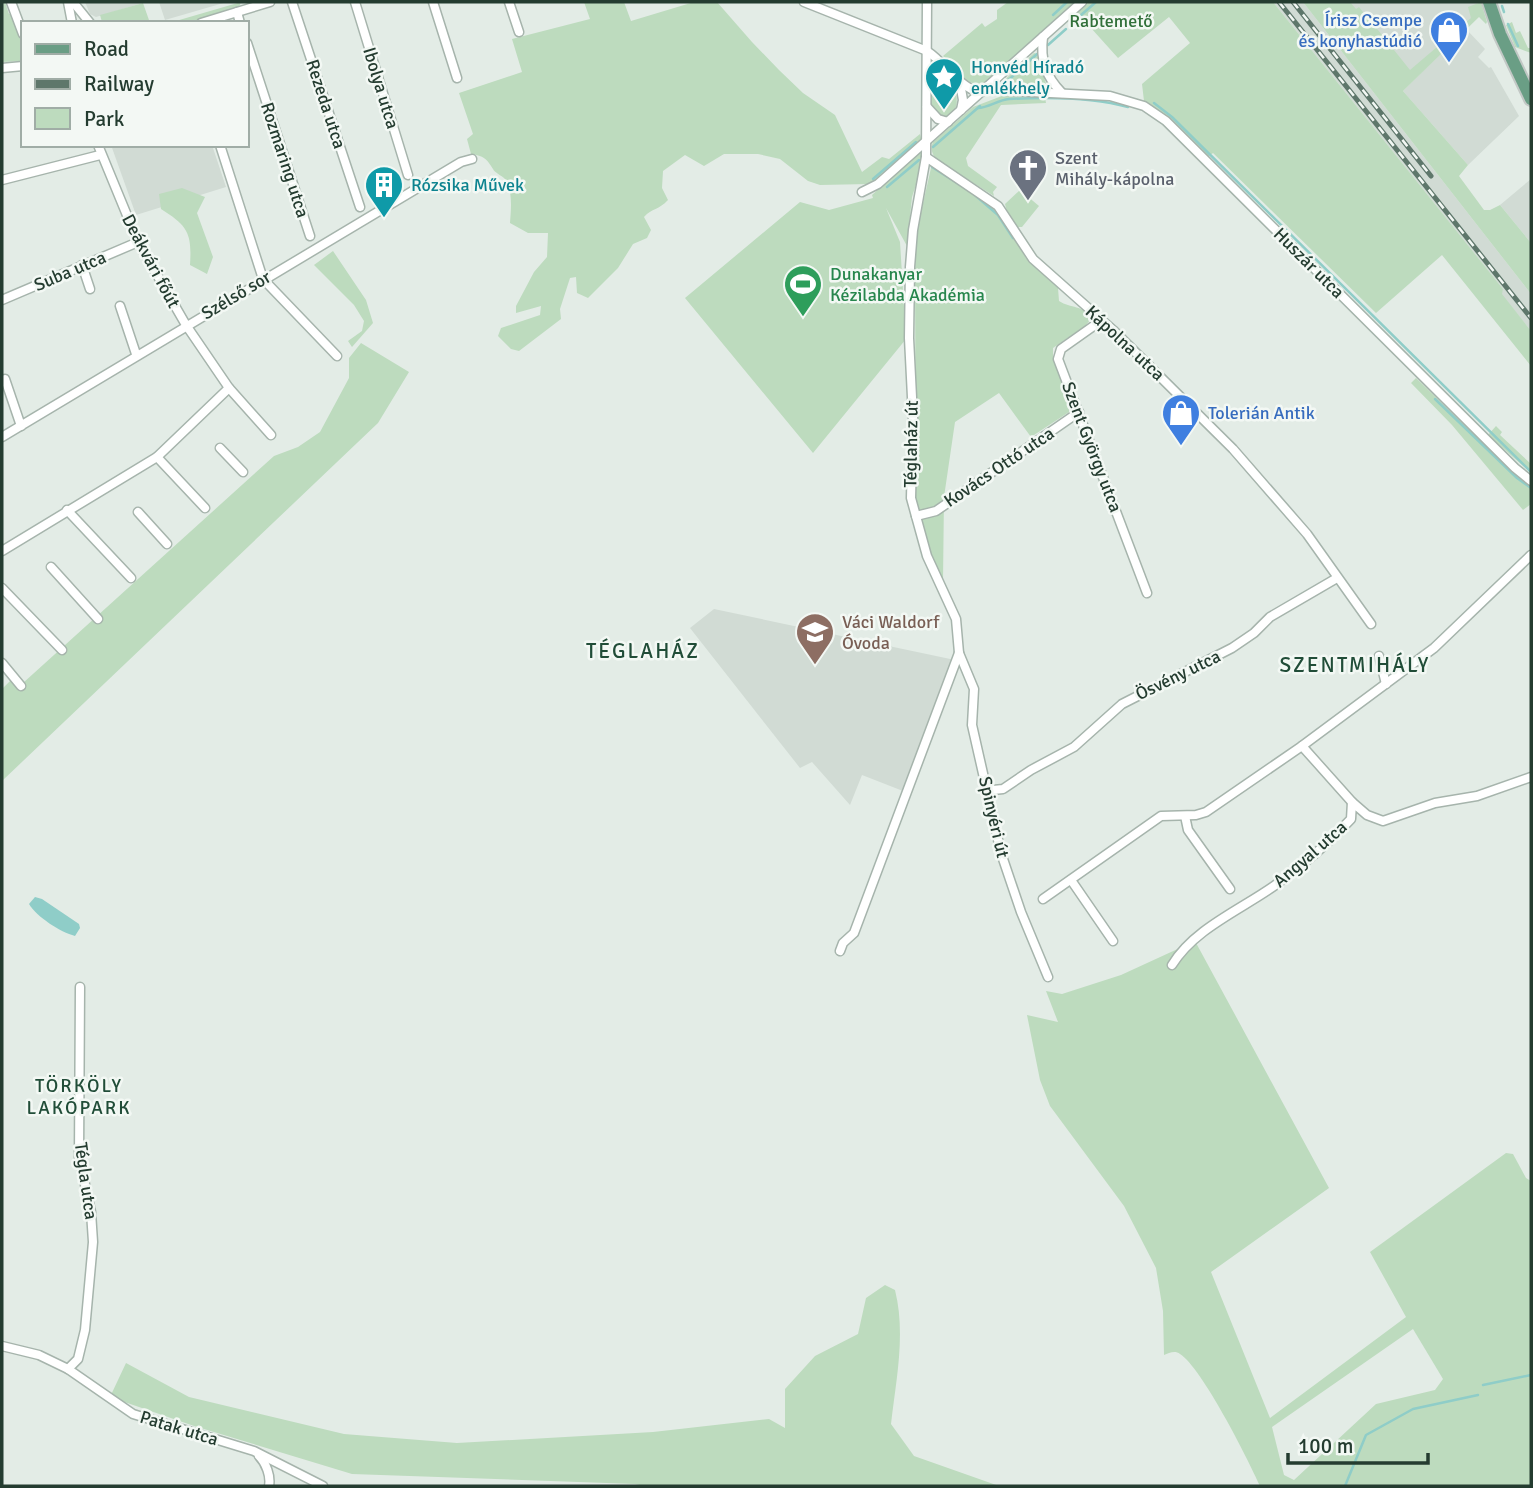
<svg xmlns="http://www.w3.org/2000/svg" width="1533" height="1488" viewBox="0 0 1533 1488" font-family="Signika,sans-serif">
  <rect width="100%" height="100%" fill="#e3ece6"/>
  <g fill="#d1dbd4">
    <polygon points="85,2 146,2 96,17 90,14"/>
    <polygon points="159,2 227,2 165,20"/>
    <polygon points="1273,2 1303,2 1531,294 1531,331 1501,294 1503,289"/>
    <polygon points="1333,2 1477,2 1480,12 1401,88"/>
    <polygon points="1466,29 1485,49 1478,57 1489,68 1491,67 1519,116 1468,165 1403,91"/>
    <polygon points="111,145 212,145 226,187 136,215"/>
    <polygon points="1531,179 1531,243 1500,205"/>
    <polygon points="714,609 955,660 903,791 862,775 850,805 812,762 800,768 690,628"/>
  </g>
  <g fill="#bddbbe" fill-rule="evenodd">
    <polygon points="2,2 5,2 9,14 13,14 23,34 23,61 2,62"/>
    <polygon points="241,2 239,7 187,23 169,23"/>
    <path d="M584,2H624L631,21L694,2H717L752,42L779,70L803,93L835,115L862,172L882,157L889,159L920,134L922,141L879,178L869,184L820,185L808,181L780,159L758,154H724L704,166L685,155L663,171L662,188L668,200C659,210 652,208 644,217L651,230L647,238L633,244L618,268L588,298L577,293L576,277L570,278L560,309L561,319L519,351L511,349L498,336L501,328L540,315L541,306L516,313V306L534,272L547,257L548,233H528L510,223C511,210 513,190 505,179C501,175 495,173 493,169C486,158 484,156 471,154L467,139L473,134L459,93L522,72L512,39L590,19Z"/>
    <path d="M1008,2H1083L985,84C961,86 959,69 943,56L982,23L985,27L997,19V10Z"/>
    <polygon points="1089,2 1273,2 1503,289 1502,294 1531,331 1531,366 1442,255 1376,313 1213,153 1205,159 1144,101 1142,84 1190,43 1169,17 1118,58 1082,18 1073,25 1068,21"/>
    <polygon points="1303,2 1350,2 1356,9 1359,7 1371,22 1369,23 1371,26 1374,25 1410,70 1471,18 1468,7 1481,2 1487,22 1486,24 1479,17 1403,91 1468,165 1459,176 1484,210 1490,210 1500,205 1531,243 1531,294"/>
    <polygon points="143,3 150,23 102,22 100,15"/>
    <polygon points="1512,22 1516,33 1520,31 1528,48 1531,48 1531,53 1515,47 1506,25"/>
    <polygon points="1034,53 1037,54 1047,87 1043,89 1001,87 1000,84"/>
    <path d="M933,64C951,74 969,105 946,119L940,118L930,108L931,68Z"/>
    <path d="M1002,96L1045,98L1046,103L1001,105L966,158L968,166L997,187L993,192L994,196L937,160C932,154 930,149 933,142L973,107Z"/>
    <polygon points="922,150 921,169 912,197 907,246 886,208 900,242 906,339 813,453 685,298 800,202 829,210 873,198 872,195"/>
    <path d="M931,168H936L993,207L1002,217L1026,258L1058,288L1059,301C1071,309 1083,304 1091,319L1085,326L1053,348V358L1071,405L1069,412L1031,437L999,393L955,422L944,497L943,581L916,518L915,269L917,230Z"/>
    <path d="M182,188L205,197L197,213L213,257L207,274L190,265C192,233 188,226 161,209L159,194Z"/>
    <polygon points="1020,190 1039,206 1022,227 1018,227 1007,212 1005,204"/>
    <polygon points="333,251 366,300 373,323 352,347 348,341 362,331 364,321 354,305 314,265"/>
    <polygon points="361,343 409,372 378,423 2,781 2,689 15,676 23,683 274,456 298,447 320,432 349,378 349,358"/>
    <polygon points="1416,378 1512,471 1531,485 1531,504 1523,510 1452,425 1411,383"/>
    <polygon points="1496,426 1502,432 1500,435 1531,464 1531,473 1488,435"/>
    <path d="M1195,941L1329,1188L1211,1272L1270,1418L1406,1317L1370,1252L1506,1153L1513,1154L1526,1178L1531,1181V1486H1260C1248,1459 1202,1368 1180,1354C1175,1350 1169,1353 1164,1355L1163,1311L1156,1268L1124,1206L1050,1106L1040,1080L1027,1015L1058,1022L1046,991L1062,994L1121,975ZM1413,1329L1443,1379L1435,1390L1376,1404L1294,1480L1284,1475L1272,1427Z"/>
    <path d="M885,1285L895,1290C906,1334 896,1380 891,1424L914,1456L999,1486H644L635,1484L352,1474L194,1426L110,1397L126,1363L189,1397L344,1434L457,1443L653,1432L769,1419L785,1428V1389L815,1356L858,1334L866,1298Z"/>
  </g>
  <path fill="#8fcdc8" d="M35,897L42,899L79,924L80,928L75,936C60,932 37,917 29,904Z"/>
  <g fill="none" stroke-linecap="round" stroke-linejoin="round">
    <g stroke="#8fcdc8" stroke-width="2.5">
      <polyline points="1502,6 1504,12"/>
      <polyline points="1053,15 1067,2"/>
      <polyline points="1073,22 1096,2"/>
      <polyline points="1508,24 1518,46"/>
      <polyline points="1048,45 1066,29"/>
      <polyline points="1003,85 1037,54"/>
      <polyline points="1154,103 1172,117 1531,472"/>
      <path d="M978,108C988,108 998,100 1009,99C1046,97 1092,97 1128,107"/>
      <polyline points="933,147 980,106"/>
      <polyline points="932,167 965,188"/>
      <polyline points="873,179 916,142"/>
      <polyline points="887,187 919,160"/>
      <polyline points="976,196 998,215 1013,238"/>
      <polyline points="1435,399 1517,478 1531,488"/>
      <polyline points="1483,1385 1531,1375"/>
      <polyline points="1345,1486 1366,1435 1413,1409 1478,1395"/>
    </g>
    <defs>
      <g id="minor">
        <polyline points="11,2 23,34"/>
        <polyline points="68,2 72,23"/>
        <polyline points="73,2 90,23"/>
        <polyline points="292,2 360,207"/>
        <polyline points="355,2 408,175"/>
        <polyline points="433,2 457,78"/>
        <polyline points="509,2 519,32"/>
        <path d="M804,2L927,51C944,62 953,80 971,89L1110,96L1144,106L1166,121L1515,468L1531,481"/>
        <polyline points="927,2 926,157 998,206 1033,259 1113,330 1233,449 1307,534 1371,624"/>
        <polyline points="237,12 240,23"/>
        <polyline points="201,23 270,2"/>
        <path d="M1043,37C1040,60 1046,77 1062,93"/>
        <polyline points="247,43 310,236"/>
        <polyline points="2,68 23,66"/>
        <polyline points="960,83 963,100 961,110"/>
        <polyline points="927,107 938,119 948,122"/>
        <polyline points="98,145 138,242 186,325 229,388 271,435"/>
        <polyline points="220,145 263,279 337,356"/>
        <polyline points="2,180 100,155"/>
        <polyline points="862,192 878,184 1082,2"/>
        <polyline points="82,265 90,289"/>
        <polyline points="2,300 138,242"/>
        <polyline points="120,306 136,354"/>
        <polyline points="1102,320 1061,349 1058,359 1147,593"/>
        <polyline points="5,379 21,426"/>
        <polyline points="2,437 461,162 472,159"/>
        <polyline points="220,448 243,472"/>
        <polyline points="157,457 205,508"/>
        <polyline points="67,510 131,578"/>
        <polyline points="138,512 167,544"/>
        <polyline points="916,516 936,511 1079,412"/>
        <polyline points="2,551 157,457 229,388"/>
        <polyline points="51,567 98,619"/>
        <polyline points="2,588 62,650"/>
        <polyline points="959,653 974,689 972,725 1001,853 1021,912 1048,977"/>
        <polyline points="1379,656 1386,684"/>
        <polyline points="2,663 21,686"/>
        <polyline points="986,785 993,790 1003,789 1031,770 1074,747 1122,704 1232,648 1254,633 1270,617 1337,578"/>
        <polyline points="1352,802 1302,746 1434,648 1531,555"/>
        <polyline points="1185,816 1188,830 1230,889"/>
        <polyline points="1071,880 1113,941"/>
        <polyline points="1043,899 1161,816 1196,815 1206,812 1302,746"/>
        <polyline points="840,951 843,943 854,933 959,653 956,619 927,556 911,498 913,417 909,338 910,267 913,230 926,157"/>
        <path d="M1172,965C1194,929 1240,910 1274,886C1302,866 1328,844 1351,819L1352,802L1367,815L1383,821L1435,803L1477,796L1531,777"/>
        <polyline points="2,1346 39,1355 68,1369 133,1414 254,1451 323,1486"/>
        <polyline points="68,1369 78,1359 85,1330 93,1242 91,1212 79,1157 80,987"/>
        <path d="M259,1456C266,1463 271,1476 269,1486"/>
      </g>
      <polyline id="primary" points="1489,2 1500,34 1531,99"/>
    </defs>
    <use href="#minor" stroke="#a6b4ac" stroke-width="11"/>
    <use href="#primary" stroke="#c2c8c5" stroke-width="16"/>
    <use href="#minor" stroke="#fff" stroke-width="8"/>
    <use href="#primary" stroke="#6a9e85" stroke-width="12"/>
    <defs>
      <g id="rail">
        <polyline points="1279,2 1531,318"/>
        <polyline points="1293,2 1431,176"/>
      </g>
    </defs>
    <use href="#rail" stroke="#5e776b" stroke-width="5"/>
    <use href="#rail" stroke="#f3f8f4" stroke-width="2.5" stroke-dasharray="8" stroke-linecap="butt"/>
  </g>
  <defs>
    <symbol id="shop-pin" viewBox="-11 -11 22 30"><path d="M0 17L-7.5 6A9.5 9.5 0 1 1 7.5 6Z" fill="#3f7fe0" stroke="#f3f8f4"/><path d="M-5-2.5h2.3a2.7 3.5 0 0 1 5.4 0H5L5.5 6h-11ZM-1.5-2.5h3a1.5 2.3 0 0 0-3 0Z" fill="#fff"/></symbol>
    <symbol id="sight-pin" viewBox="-11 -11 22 30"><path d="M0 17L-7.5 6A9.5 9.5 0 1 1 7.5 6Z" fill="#0f9aa8" stroke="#f3f8f4"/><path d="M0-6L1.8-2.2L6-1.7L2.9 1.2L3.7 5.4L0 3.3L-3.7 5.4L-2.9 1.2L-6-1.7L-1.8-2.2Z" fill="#fff"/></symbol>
    <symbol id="church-pin" viewBox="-11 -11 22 30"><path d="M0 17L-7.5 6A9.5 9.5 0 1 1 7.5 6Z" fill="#6b7280" stroke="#f3f8f4"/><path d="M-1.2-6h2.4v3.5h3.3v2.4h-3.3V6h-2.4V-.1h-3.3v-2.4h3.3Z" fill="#fff"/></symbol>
    <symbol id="building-pin" viewBox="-11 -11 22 30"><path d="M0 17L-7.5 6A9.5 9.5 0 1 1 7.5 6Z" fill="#0f9aa8" stroke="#f3f8f4"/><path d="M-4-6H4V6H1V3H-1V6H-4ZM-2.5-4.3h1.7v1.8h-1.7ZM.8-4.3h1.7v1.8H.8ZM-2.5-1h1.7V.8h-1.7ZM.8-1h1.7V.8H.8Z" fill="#fff"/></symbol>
    <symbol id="stadium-pin" viewBox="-11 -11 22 30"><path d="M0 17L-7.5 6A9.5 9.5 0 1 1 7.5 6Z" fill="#2e9e5b" stroke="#f3f8f4"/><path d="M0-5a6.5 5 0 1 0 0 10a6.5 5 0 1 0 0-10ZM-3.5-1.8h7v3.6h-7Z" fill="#fff"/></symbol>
    <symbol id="school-pin" viewBox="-11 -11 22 30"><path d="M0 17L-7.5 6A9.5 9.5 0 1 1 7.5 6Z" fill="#8d6e63" stroke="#f3f8f4"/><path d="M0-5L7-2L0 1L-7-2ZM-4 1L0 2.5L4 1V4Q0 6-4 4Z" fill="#fff"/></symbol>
  </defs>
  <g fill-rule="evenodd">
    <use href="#shop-pin" x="1427" y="8" width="44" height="60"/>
    <use href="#sight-pin" x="922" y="55" width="44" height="60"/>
    <use href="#church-pin" x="1006" y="146" width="44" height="60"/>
    <use href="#building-pin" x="362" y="163" width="44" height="60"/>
    <use href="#stadium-pin" x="781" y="262" width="44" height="60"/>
    <use href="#shop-pin" x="1159" y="391" width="44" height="60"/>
    <use href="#school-pin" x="793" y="610" width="44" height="60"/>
  </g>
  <g text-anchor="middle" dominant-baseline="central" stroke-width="5" stroke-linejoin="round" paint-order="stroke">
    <g font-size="18" fill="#366cbe" stroke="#f3f8f4" text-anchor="end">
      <text x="1422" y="20">Írisz Csempe<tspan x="1422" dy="21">és konyhastúdió</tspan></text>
      <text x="1208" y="413" text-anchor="start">Tolerián Antik</text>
    </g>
    <g font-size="18" fill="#31703a" stroke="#f3f8f4">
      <text x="1111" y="21">Rabtemető</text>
    </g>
    <g font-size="18" fill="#0d838f" stroke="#f3f8f4" text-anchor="start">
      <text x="971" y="67">Honvéd Híradó<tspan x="971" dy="21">emlékhely</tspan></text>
      <text x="411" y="185">Rózsika Művek</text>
    </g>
    <g font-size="18" fill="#243c30" stroke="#f3f8f4">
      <text transform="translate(381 88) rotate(73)">Ibolya utca</text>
      <text transform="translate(326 104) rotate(72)">Rezeda utca</text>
      <text transform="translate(285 160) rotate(72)">Rozmaring utca</text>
      <text transform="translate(151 261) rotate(62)">Deákvári főút</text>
      <text transform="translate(1309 263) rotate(45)">Huszár utca</text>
      <text transform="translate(70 271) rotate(-23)">Suba utca</text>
      <text transform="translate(236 295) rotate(-31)">Szélső sor</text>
      <text transform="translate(1125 343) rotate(43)">Kápolna utca</text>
      <text transform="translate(911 444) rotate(-89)">Téglaház út</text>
      <text transform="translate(1092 447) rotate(69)">Szent György utca</text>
      <text transform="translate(999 467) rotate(-34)">Kovács Ottó utca</text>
      <text transform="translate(1178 675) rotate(-26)">Ösvény utca</text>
      <text transform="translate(994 817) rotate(77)">Spinyéri út</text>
      <text transform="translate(1310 854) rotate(-41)">Angyal utca</text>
      <text transform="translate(86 1181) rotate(82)">Tégla utca</text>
      <text transform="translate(179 1428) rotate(17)">Patak utca</text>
    </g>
    <g font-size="18" fill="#5b616d" stroke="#f3f8f4" text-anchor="start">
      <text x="1055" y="158">Szent<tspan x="1055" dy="21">Mihály-kápolna</tspan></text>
    </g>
    <g font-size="18" fill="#27864d" stroke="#f3f8f4" text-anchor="start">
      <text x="830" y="274">Dunakanyar<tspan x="830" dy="21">Kézilabda Akadémia</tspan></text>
    </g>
    <g font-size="18" fill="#785e54" stroke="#f3f8f4" text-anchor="start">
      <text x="842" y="622">Váci Waldorf<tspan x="842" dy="21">Óvoda</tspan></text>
    </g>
    <g font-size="19" letter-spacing="2" fill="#214d38" stroke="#f3f8f4">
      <text x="79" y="1086">TÖRKÖLY<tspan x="79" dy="22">LAKÓPARK</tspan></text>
    </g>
    <g font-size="21" letter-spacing="2" fill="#214d38" stroke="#f3f8f4">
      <text x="643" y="651">TÉGLAHÁZ</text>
      <text x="1355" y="665">SZENTMIHÁLY</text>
    </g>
  </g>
  <rect width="1533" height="1488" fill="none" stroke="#243c30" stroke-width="7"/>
  <rect x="21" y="21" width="228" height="126" fill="#f3f8f4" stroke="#a0ada6" stroke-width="2"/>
  <rect x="35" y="44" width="35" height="10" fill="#6a9e85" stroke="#a0ada6" stroke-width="2"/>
  <text x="84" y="56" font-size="21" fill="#243c30">Road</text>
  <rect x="35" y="79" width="35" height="10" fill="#5e776b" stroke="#a0ada6" stroke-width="2"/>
  <text x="84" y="91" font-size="21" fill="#243c30">Railway</text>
  <rect x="35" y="108" width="35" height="21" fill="#bddbbe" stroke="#a0ada6" stroke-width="2"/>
  <text x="84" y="126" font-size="21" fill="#243c30">Park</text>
  <path d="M1288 1453v10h140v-10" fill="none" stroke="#243c30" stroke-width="3.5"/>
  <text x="1298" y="1453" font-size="21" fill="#243c30" stroke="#f3f8f4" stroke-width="5" paint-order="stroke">100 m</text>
</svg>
